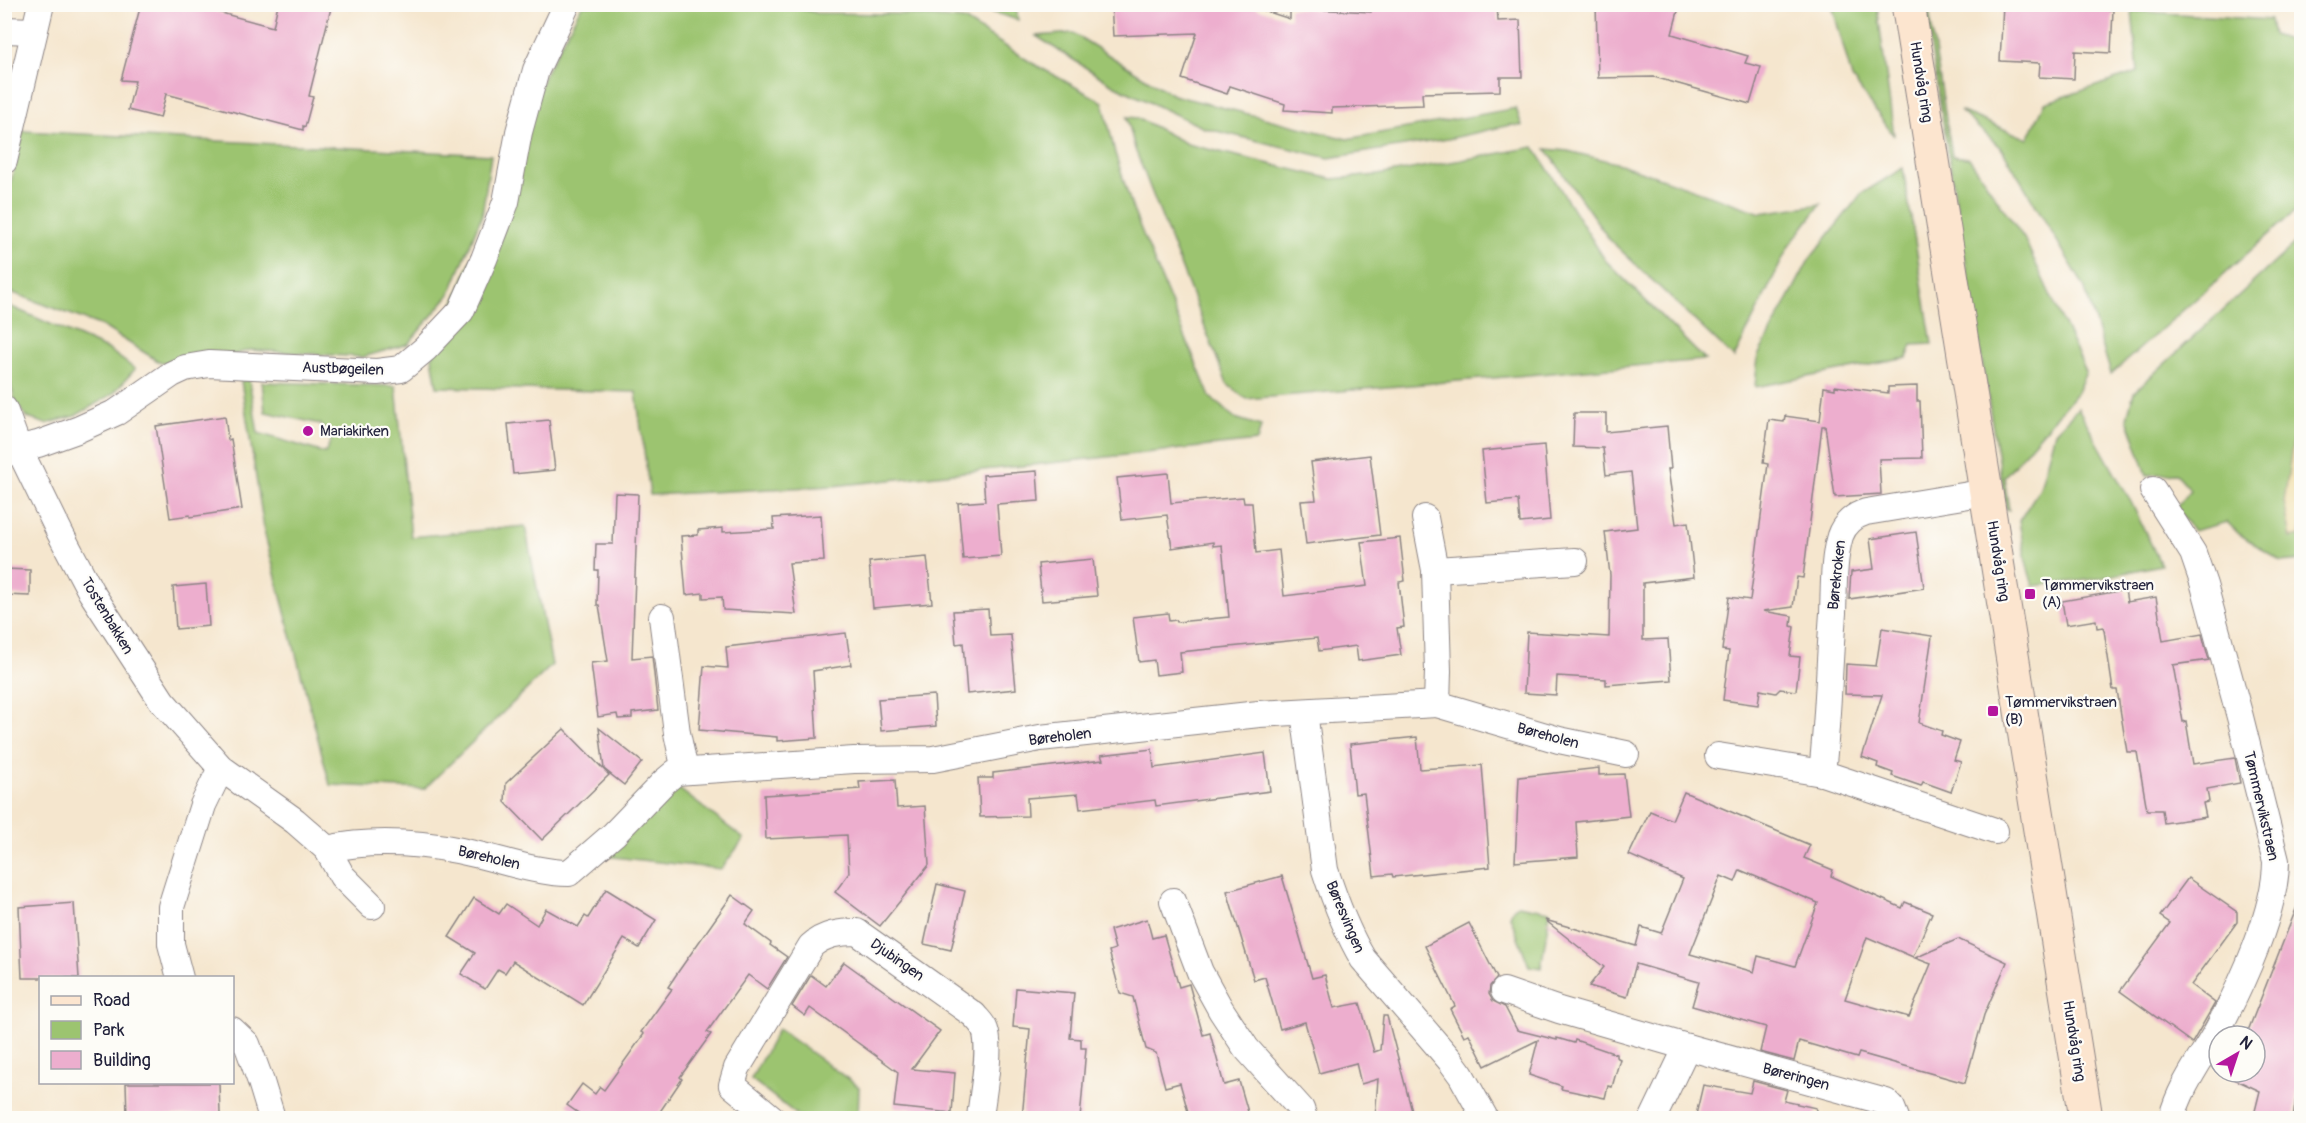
<svg xmlns="http://www.w3.org/2000/svg" width="2306" height="1123" viewBox="0 0 2306 1123" font-family="Pangolin,sans-serif">
  <rect width="100%" height="100%" fill="#fdfcf7"/>
  <filter id="ink" filterUnits="userSpaceOnUse"><feTurbulence type="fractalNoise" baseFrequency=".0167" numOctaves="2"/><feDisplacementMap in="SourceGraphic" scale="12" xChannelSelector="R" yChannelSelector="G"/><feConvolveMatrix kernelMatrix="1 2 1 2 8 2 1 2 1" color-interpolation-filters="sRGB"/></filter>
  <filter id="wash" filterUnits="userSpaceOnUse"><feTurbulence type="fractalNoise" baseFrequency=".008" numOctaves="4" result="noise"/><feDisplacementMap in="SourceGraphic" scale="24" xChannelSelector="R" yChannelSelector="G"/><feGaussianBlur stdDeviation="1.35" result="paint"/><feColorMatrix in="noise" values="0 0 0 0 0 0 0 0 0 0 0 0 0 0 0 0 0 1.4 0 .05"/><feComposite in="paint" operator="in"/></filter>
  <g filter="url(#wash)">
    <rect width="100%" height="100%" fill="#f5e6ce"/>
    <g fill="#9cc470" stroke="#5f7356" stroke-width="1.5">
      <polygon points="781,4 817,13 899,14 964,20 1032,63 1103,102 1115,153 1133,210 1210,397 1235,418 1261,426 1257,441 833,486 650,495 636,392 437,387 432,358 545,74 582,5"/>
      <polygon points="969,5 1016,5 1018,20"/>
      <polygon points="1832,5 1877,5 1894,136 1852,78"/>
      <polygon points="1924,5 1928,5 1952,156 1969,158 2024,238 2086,372 2077,392 2004,477 2009,510 2006,509"/>
      <polygon points="2132,11 2270,20 2273,35 2291,41 2301,156 2301,206 2111,374 2084,286 2002,149 1960,111 2028,139 2045,103 2138,72"/>
      <polygon points="1073,33 1173,95 1347,139 1516,108 1522,126 1510,125 1448,139 1329,158 1204,128 1113,85 1036,36"/>
      <polygon points="1127,117 1138,118 1187,144 1332,179 1378,175 1534,147 1605,260 1705,360 1246,399 1227,384 1135,149"/>
      <polygon points="23,131 491,155 482,215 450,294 408,344 363,357 250,350 185,368 158,361 102,326 5,290 5,207"/>
      <polygon points="1546,149 1568,151 1620,164 1761,213 1821,204 1789,246 1734,358 1609,239"/>
      <polygon points="1903,168 1932,344 1912,345 1907,358 1755,387 1758,356 1809,260 1861,194"/>
      <polygon points="2301,238 2301,402 2297,412 2291,537 2301,536 2301,560 2282,562 2239,534 2227,522 2193,531 2175,507 2191,490 2176,473 2147,475 2127,418 2134,392"/>
      <polygon points="5,304 109,350 135,369 113,394 75,416 46,424 28,418 16,404 7,372"/>
      <polygon points="249,379 258,433 325,453 332,438 320,424 265,412 262,382 396,386 411,537 525,526 552,665 424,789 330,785 265,535 241,381"/>
      <polygon points="2078,408 2131,502 2161,565 2096,579 2033,586 2026,562 2019,521 2040,488 2055,432"/>
      <polygon points="674,785 744,839 721,869 604,856"/>
      <polygon points="1518,905 1550,911 1541,968 1529,966 1510,916 1513,909"/>
      <polygon points="778,1029 859,1087 858,1118 801,1118 751,1079"/>
    </g>
    <polygon fill="#eeda9e" stroke="#887e6c" stroke-width="1.5" points="2301,402 2301,536 2291,538 2284,502 2297,412"/>
    <g id="blocks">
      <g fill="#edaece" fill-rule="evenodd">
        <polygon points="141,4 188,4 273,27 278,4 332,4 309,96 313,97 305,127 303,126 303,130 166,94 160,118 128,110 135,81 121,80"/>
        <polygon points="1111,4 1244,4 1290,19 1290,8 1371,12 1371,4 1497,4 1498,21 1520,20 1522,77 1500,77 1500,91 1422,93 1423,105 1332,108 1332,113 1284,110 1285,104 1230,86 1227,94 1182,79 1197,33 1113,36"/>
        <polygon points="1596,4 1680,4 1672,34 1748,56 1745,63 1761,67 1750,104 1654,77 1598,78"/>
        <polygon points="2003,4 2113,10 2111,53 2075,51 2074,79 2039,77 2040,63 2000,61"/>
        <polygon points="1835,386 1888,393 1888,387 1917,386 1917,401 1920,401 1922,458 1879,459 1881,494 1835,497 1825,426 1822,426 1803,578 1797,577 1793,607 1763,611 1792,616 1791,626 1794,627 1790,656 1800,657 1796,691 1780,689 1776,693 1760,690 1758,705 1723,700 1729,651 1722,650 1729,597 1750,600 1768,464 1763,463 1769,420 1784,422 1785,416 1820,421 1824,387 1835,389"/>
        <polygon points="1574,413 1606,413 1606,432 1667,426 1671,469 1668,469 1676,524 1688,522 1694,577 1643,583 1643,640 1668,639 1671,680 1606,685 1606,679 1557,676 1556,695 1524,693 1527,632 1609,637 1610,575 1605,532 1637,528 1631,472 1606,475 1603,448 1573,447"/>
        <polygon points="225,416 228,440 231,439 242,509 190,517 190,515 170,518 156,426"/>
        <polygon points="549,420 555,470 513,474 508,424"/>
        <polygon points="1544,445 1550,520 1520,523 1518,500 1487,503 1482,451"/>
        <polygon points="1370,455 1380,535 1306,544 1301,501 1316,500 1311,462"/>
        <polygon points="1037,471 1039,501 997,504 1001,556 963,559 958,503 985,501 983,475"/>
        <polygon points="1168,473 1171,503 1243,497 1244,503 1252,503 1256,553 1279,550 1284,596 1367,586 1361,542 1400,538 1405,581 1399,582 1404,627 1397,628 1401,655 1358,661 1356,646 1319,651 1317,638 1180,652 1182,672 1156,675 1154,660 1139,662 1133,617 1168,613 1169,621 1176,620 1177,622 1229,617 1222,545 1213,546 1213,542 1172,548 1167,515 1122,520 1117,478"/>
        <polygon points="615,493 638,494 632,658 652,656 658,710 632,713 632,718 618,719 617,714 598,717 591,663 608,661 599,605 597,605 598,570 595,570 596,544 613,544"/>
        <polygon points="821,515 824,561 789,563 796,614 723,610 722,597 703,598 703,593 686,595 681,536 698,535 698,530 723,528 723,532 774,529 773,518"/>
        <polygon points="1916,532 1924,588 1849,599 1851,572 1874,569 1870,539"/>
        <polygon points="927,557 932,603 873,608 869,562"/>
        <polygon points="1093,559 1097,596 1042,601 1038,564"/>
        <polygon points="4,569 30,570 30,596 4,595"/>
        <polygon points="206,584 209,626 176,629 173,587"/>
        <polygon points="2125,590 2127,602 2156,597 2163,641 2202,634 2209,660 2173,665 2183,722 2186,721 2193,764 2235,758 2240,783 2207,789 2209,802 2203,803 2206,817 2164,823 2162,810 2147,810 2137,752 2127,752 2117,690 2113,690 2104,630 2103,627 2097,628 2096,620 2066,625 2062,601"/>
        <polygon points="988,609 990,636 1011,635 1016,689 967,694 963,643 956,644 953,611"/>
        <polygon points="1882,628 1932,636 1919,723 1942,731 1941,735 1960,742 1954,760 1961,762 1951,792 1923,782 1921,786 1892,776 1893,773 1877,767 1878,763 1862,757 1882,695 1845,694 1846,664 1876,666"/>
        <polygon points="846,633 851,665 813,671 817,738 777,741 777,737 699,730 704,666 728,668 726,647"/>
        <polygon points="934,695 936,726 881,731 878,699"/>
        <polygon points="599,728 642,762 624,785 604,769"/>
        <polygon points="564,729 609,775 542,840 505,802 506,783"/>
        <polygon points="1417,737 1420,769 1482,765 1490,867 1393,877 1392,874 1374,876 1364,793 1355,794 1350,744"/>
        <polygon points="1152,749 1154,768 1265,753 1270,791 1156,806 1155,800 1080,809 1078,794 1027,798 1028,816 980,817 978,778 993,778 993,773 1103,760 1101,755"/>
        <polygon points="1599,768 1599,775 1624,774 1629,816 1576,822 1578,857 1515,862 1519,777"/>
        <polygon points="895,780 897,808 925,806 929,865 880,926 835,892 849,873 847,835 766,839 764,795 860,789 859,782"/>
        <path d="M1684,792L1810,845L1804,858L1833,870L1831,876L1902,908L1905,902L1932,913L1913,957L1867,937L1845,999L1909,1017L1931,964L1915,958L1958,939L2007,962L1984,1015L1965,1083L1859,1053L1857,1058L1799,1041L1794,1061L1760,1052L1766,1027L1692,1006L1699,982L1636,964L1627,997L1589,986L1604,967L1545,920L1636,946L1641,927L1661,933L1683,879L1629,855L1650,811L1672,820ZM1740,870L1818,903L1795,966L1758,956L1754,972L1690,954L1721,876L1735,882Z"/>
        <polygon points="1282,876 1312,978 1325,975 1334,1008 1360,1003 1374,1052 1380,1050 1383,1016 1387,1016 1414,1119 1375,1119 1378,1079 1361,1084 1356,1063 1319,1073 1305,1022 1280,1029 1265,977 1254,980 1227,891"/>
        <polygon points="2188,878 2237,912 2237,922 2191,985 2215,1003 2192,1043 2120,991 2170,923 2160,916"/>
        <polygon points="937,884 965,891 951,950 924,944"/>
        <polygon points="606,889 656,920 639,948 624,939 583,1005 513,961 505,973 498,969 485,989 461,974 475,953 449,937 474,898 499,914 506,904 537,925 546,909 578,927 585,916 588,918"/>
        <polygon points="732,895 754,911 745,924 771,943 770,945 787,957 767,989 748,975 707,1032 711,1034 680,1077 682,1079 655,1119 578,1119 581,1115 567,1105 582,1084 595,1094 600,1087 604,1090 644,1034 641,1032 672,989 668,987 678,972"/>
        <polygon points="2300,899 2301,900 2301,1075 2299,1076 2293,1119 2253,1119 2260,1091 2230,1077 2232,1072 2255,1072 2255,1036 2246,1036"/>
        <polygon points="74,903 79,978 22,978 19,907"/>
        <polygon points="1147,919 1152,938 1164,935 1179,987 1189,984 1203,1035 1210,1033 1224,1085 1239,1081 1250,1119 1190,1119 1180,1083 1165,1087 1156,1053 1146,1049 1133,997 1120,993 1109,951 1115,949 1110,930"/>
        <polygon points="1469,923 1497,978 1490,986 1489,994 1493,1001 1505,1007 1517,1030 1557,1040 1557,1038 1574,1043 1575,1040 1616,1054 1616,1057 1620,1059 1612,1087 1608,1086 1605,1098 1561,1089 1562,1086 1529,1075 1538,1040 1485,1066 1469,1034 1464,1036 1450,1009 1455,1006 1425,946"/>
        <polygon points="844,962 940,1031 912,1069 955,1073 952,1113 894,1107 898,1072 810,1008 805,1016 792,1006 811,975 826,986"/>
        <polygon points="1016,988 1074,993 1070,1038 1081,1039 1081,1048 1086,1048 1080,1119 1022,1119 1030,1029 1013,1027"/>
        <polygon points="1753,1081 1787,1090 1784,1101 1816,1108 1815,1119 1695,1119 1703,1085 1750,1093"/>
        <polygon points="126,1083 219,1083 220,1114 127,1116"/>
      </g>
    </g>
  </g>
  <g filter="url(#ink)">
    <use href="#blocks" fill-opacity="0" stroke="#8c8484" stroke-width="1.5"/>
    <g fill="none" stroke-linecap="round" stroke-linejoin="round">
      <defs>
        <g id="street">
          <polyline points="4,30 34,31"/>
          <polyline points="4,161 41,4"/>
          <polyline points="4,409 18,447 60,533 91,592 162,701 221,768 295,821 327,849 342,876 372,906"/>
          <polyline points="4,451 38,444 77,430 117,412 172,374 185,368 209,364 377,372 401,369 425,349 461,311 484,259 506,202 519,132 536,70 567,4"/>
          <path d="M2153,490L2193,553L2204,585L2240,717L2276,861C2276,911 2242,984 2218,1029C2202,1058 2180,1086 2172,1118"/>
          <path d="M1987,492L1866,512C1855,515 1844,524 1840,536C1833,560 1834,588 1833,613C1829,666 1828,719 1822,773L1995,831"/>
          <polyline points="1435,570 1575,561"/>
          <polyline points="662,617 677,733 685,771"/>
          <polyline points="1437,704 1559,740 1626,754"/>
          <path d="M1304,712L1325,870C1335,901 1347,932 1363,959L1450,1060L1461,1075L1485,1118"/>
          <polyline points="1718,756 1822,773"/>
          <path d="M327,849C375,838 431,843 479,855C508,862 539,873 569,873L614,834L664,782L676,772L854,760L933,759L1040,738L1259,714L1437,704L1438,671L1435,570L1425,518"/>
          <polyline points="1173,901 1200,972 1221,1010 1246,1048 1301,1109 1304,1118"/>
          <polyline points="180,978 171,944 171,907 203,805 221,768"/>
          <polyline points="1504,991 1559,1010 1687,1047"/>
          <polyline points="232,1030 247,1044 261,1082 272,1118"/>
          <path d="M772,1118L732,1085L737,1068L811,946C824,934 840,932 857,932L974,1015C978,1020 983,1024 985,1030C992,1050 982,1096 980,1118"/>
          <polyline points="1653,1118 1687,1047 1886,1102 1892,1108 1896,1118"/>
        </g>
        <polyline id="secondary" points="1908,4 2086,1118"/>
      </defs>
      <use href="#street" stroke="#8c8484" stroke-width="28"/>
      <use href="#secondary" stroke="#8c8484" stroke-width="35"/>
      <use href="#street" stroke="#fff" stroke-width="26"/>
      <use href="#secondary" stroke="#fce5cf" stroke-width="33"/>
    </g>
  </g>
  <g fill="#b5179e" stroke="#fdfcf7" stroke-width="2">
    <circle cx="308" cy="431" r="6"/>
    <rect x="2024" y="588" width="12" height="12" rx="3"/>
    <rect x="1987" y="705" width="12" height="12" rx="3"/>
  </g>
  <g text-anchor="middle" dominant-baseline="central" stroke-width="4.5" stroke-linejoin="round" paint-order="stroke">
    <g font-size="15" fill="#22223b" stroke="#fdfcf7">
      <text transform="translate(1921 82) rotate(81)">Hundvåg ring</text>
      <text transform="translate(343 369) rotate(2)">Austbøgeilen</text>
      <text transform="translate(1998 561) rotate(81)">Hundvåg ring</text>
      <text transform="translate(1837 575) rotate(-84)">Børekroken</text>
      <text transform="translate(107 616) rotate(59)">Tostenbakken</text>
      <text transform="translate(1548 736) rotate(15)">Børeholen</text>
      <text transform="translate(1060 737) rotate(-7)">Børeholen</text>
      <text transform="translate(2261 806) rotate(77)">Tømmervikstraen</text>
      <text transform="translate(489 858) rotate(13)">Børeholen</text>
      <text transform="translate(1345 917) rotate(67)">Børesvingen</text>
      <text transform="translate(897 960) rotate(35)">Djubingen</text>
      <text transform="translate(2074 1041) rotate(81)">Hundvåg ring</text>
      <text transform="translate(1796 1077) rotate(15)">Børeringen</text>
    </g>
    <g font-size="15" fill="#22223b" stroke="#fdfcf7" text-anchor="start">
      <text x="320" y="431">Mariakirken</text>
      <text x="2042" y="585">Tømmervikstraen<tspan x="2042" dy="17">(A)</tspan></text>
      <text x="2005" y="702">Tømmervikstraen<tspan x="2005" dy="17">(B)</tspan></text>
    </g>
  </g>
  <rect width="2306" height="1123" fill="none" stroke="#fdfcf7" stroke-width="24"/>
  <rect x="39" y="976" width="195" height="108" fill="#fdfcf7" stroke="#a5a5ac" stroke-width="1.5"/>
  <rect x="51" y="996" width="30" height="9" fill="#fce5cf" stroke="#a5a5ac" stroke-width="1.5"/>
  <text x="93" y="1006" font-size="18" fill="#22223b">Road</text>
  <rect x="51" y="1021" width="30" height="18" fill="#9cc470" stroke="#a5a5ac" stroke-width="1.5"/>
  <text x="93" y="1036" font-size="18" fill="#22223b">Park</text>
  <rect x="51" y="1051" width="30" height="18" fill="#edaece" stroke="#a5a5ac" stroke-width="1.5"/>
  <text x="93" y="1066" font-size="18" fill="#22223b">Building</text>
  <g transform="translate(2237 1054) rotate(39)"><circle r="28" fill="#fdfcf7" stroke="#a5a5ac" stroke-width="1.5"/>
  <path d="M0-4.5L10 22L0 15L-10 22Z" fill="#b5179e"/>
  <text y="-9" font-size="16" font-weight="bold" text-anchor="middle" fill="#22223b">N</text>
  </g>
</svg>
